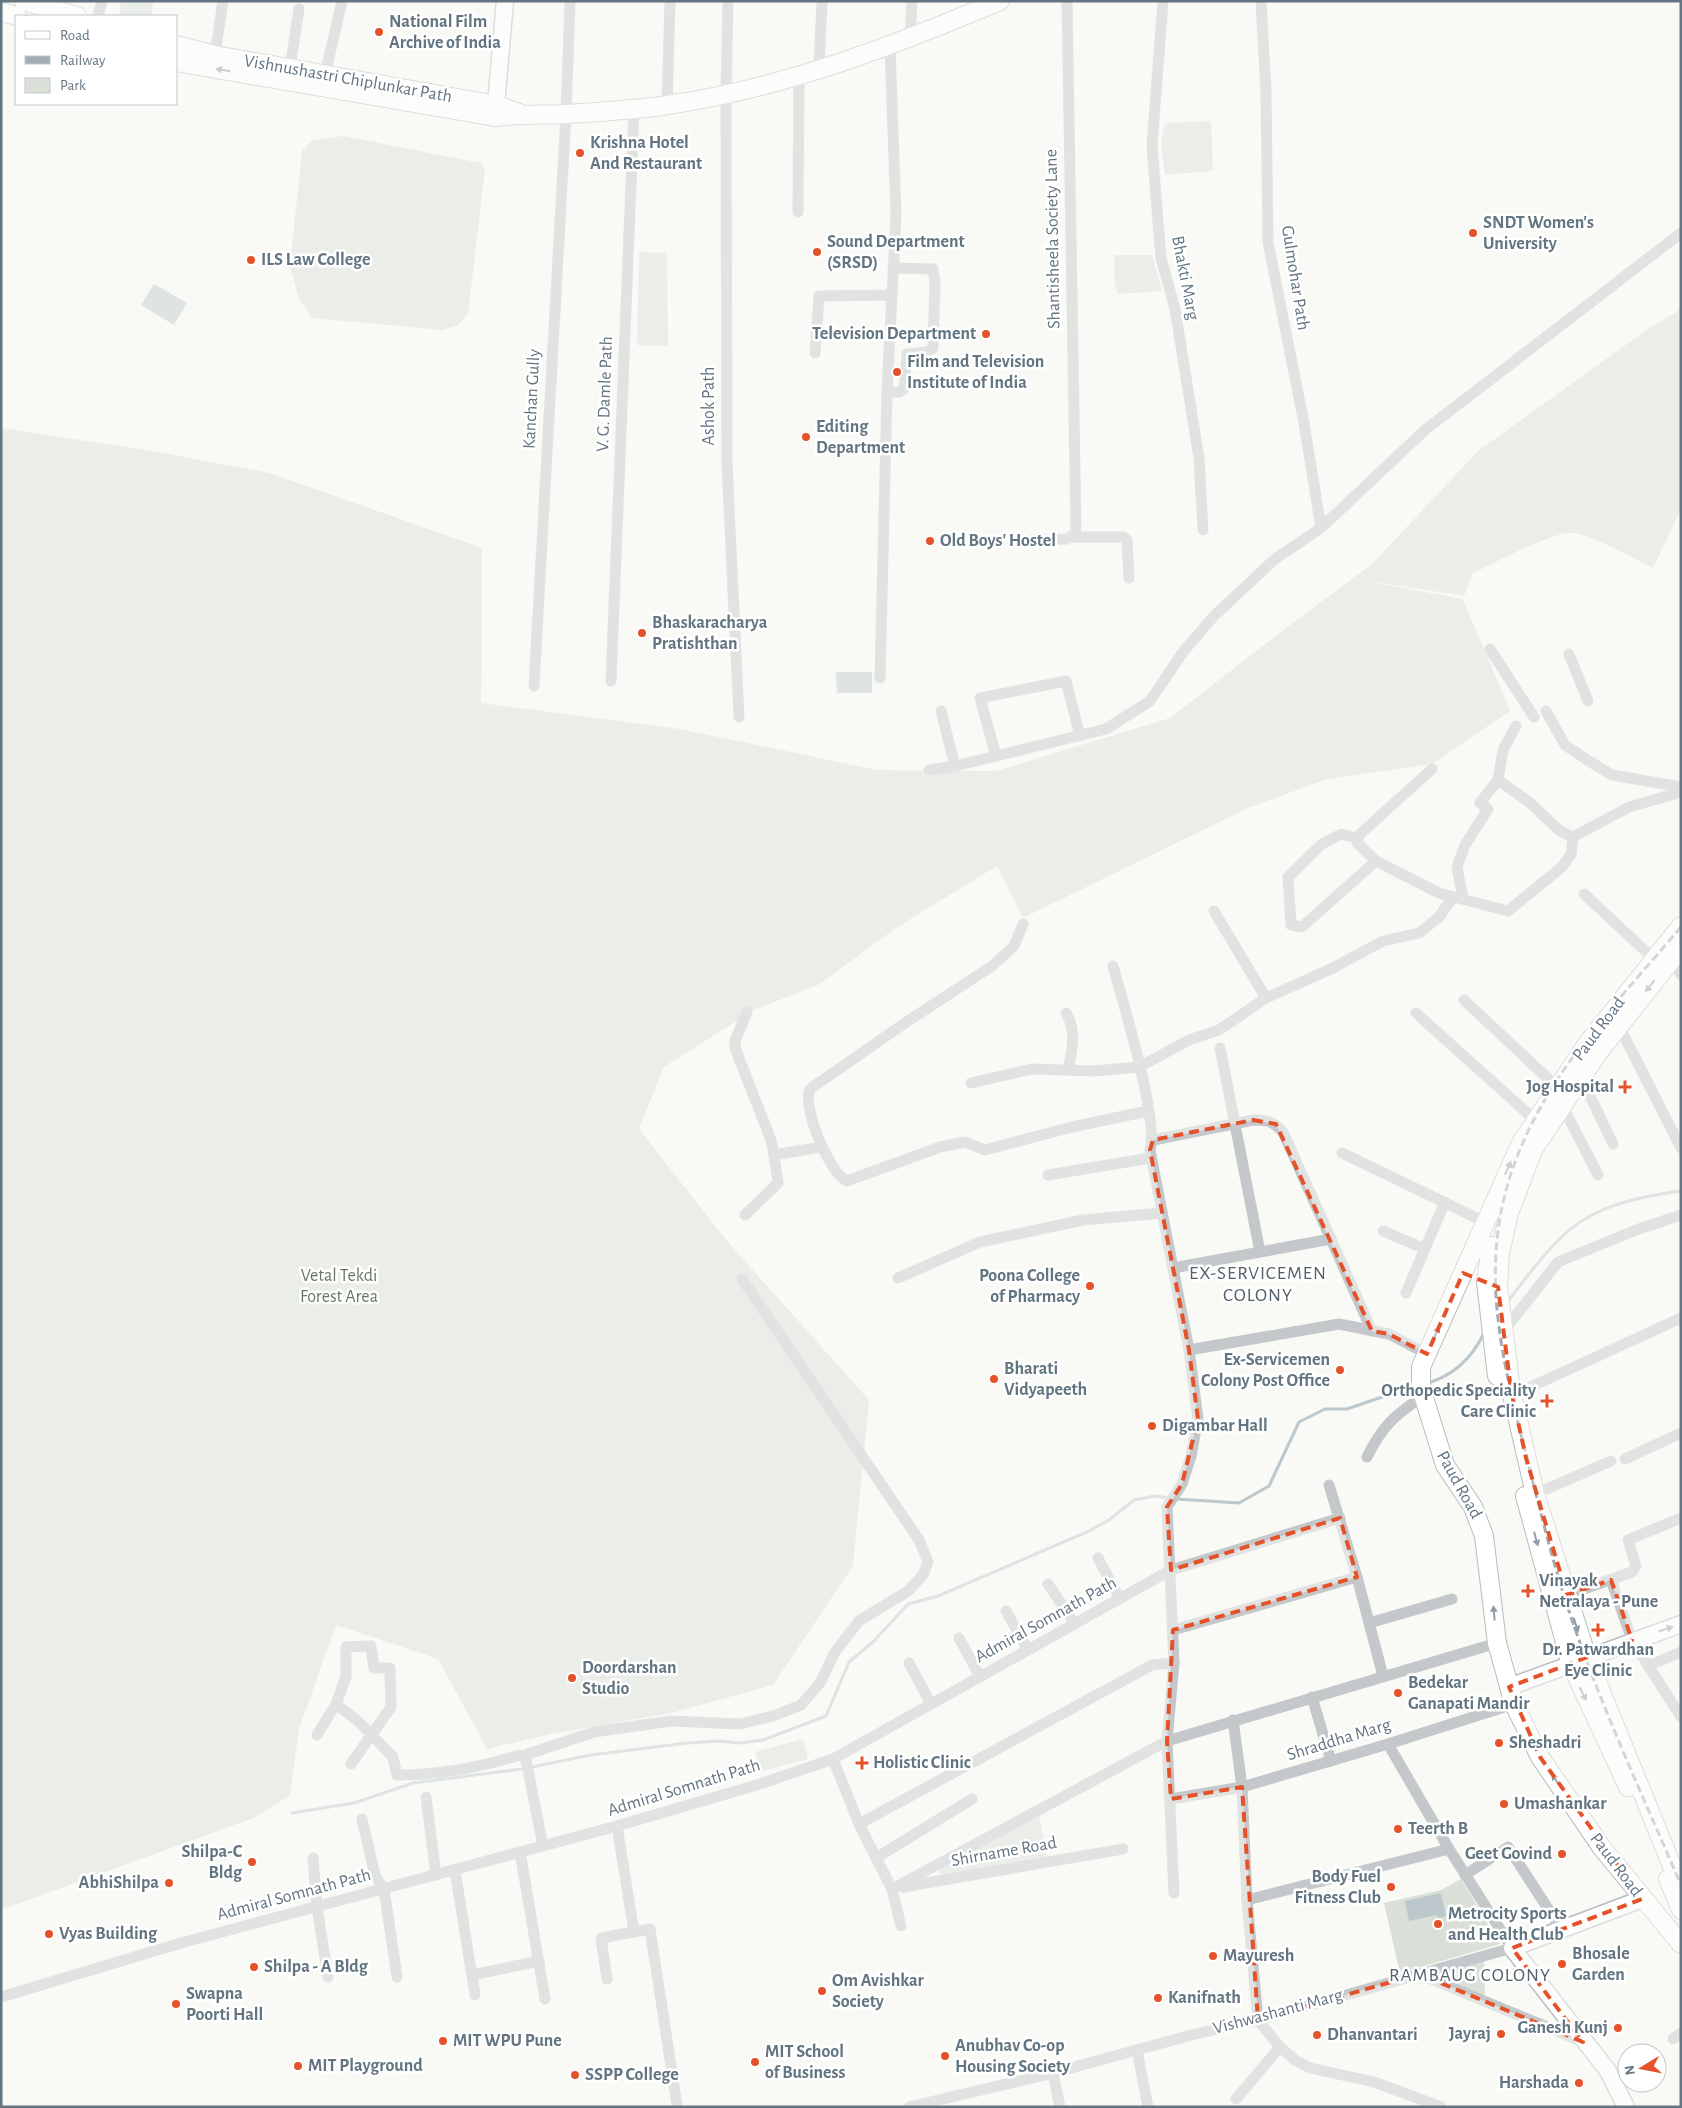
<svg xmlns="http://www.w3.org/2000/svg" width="1682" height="2108" viewBox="0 0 1682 2108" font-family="'Alegreya Sans',sans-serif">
  <rect width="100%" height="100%" fill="#f9f9f6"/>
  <g fill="#dae0d7">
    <polygon points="121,1 153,1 152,16 119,16"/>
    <polygon points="1211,121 1213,171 1165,175 1161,144 1165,123"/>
    <polygon points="343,136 481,163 485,169 468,314 458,325 442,330 312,318 299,299 290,266 302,151 313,140"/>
    <polygon points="639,252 667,253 668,346 637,345"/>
    <polygon points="1114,255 1152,255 1162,291 1118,294 1115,287"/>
    <path d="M1681,309V509L1653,568C1635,559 1591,534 1572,533C1553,531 1493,564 1473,573L1464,596L1356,579L1463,599L1510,711L1432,764L1327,779L1248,808L1023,918L997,866L899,926L818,985L756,1009L664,1067L639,1129L727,1241L869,1400L853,1566L773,1685L671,1713L551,1734L487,1749L438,1659L336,1625L299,1729L290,1795L256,1817L1,1910V428L152,451L270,473L482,548L481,703L680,729L877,770L996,771L1170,718L1282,631L1372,564L1478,451L1645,331Z"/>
    <polygon points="803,1739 808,1759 760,1772 755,1752"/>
    <polygon points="1039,1814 1047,1857 943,1876 940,1872 940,1867"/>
    <polygon points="1461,1879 1500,1944 1400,1973 1384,1903 1441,1890"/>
    <polygon points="1484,1960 1485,1997 1430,1974"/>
  </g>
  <g fill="#bcc8cc">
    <polygon points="154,284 187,303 174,325 141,305"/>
    <polygon points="836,672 872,672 872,693 837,693"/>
    <polygon points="1441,1893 1446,1916 1438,1918 1437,1915 1409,1921 1405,1901"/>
  </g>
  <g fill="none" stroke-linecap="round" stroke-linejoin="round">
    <g stroke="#bcc8cc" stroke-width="3">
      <path d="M1506,1304C1524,1280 1544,1253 1566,1233C1597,1205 1642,1196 1681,1191"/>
      <path d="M1428,1383C1455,1375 1472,1358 1484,1333"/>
      <polyline points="1176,1499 1239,1503 1269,1486 1299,1422 1325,1409 1347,1409 1414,1386"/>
      <polyline points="292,1813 354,1803 413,1783 522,1769 591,1755 687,1743 720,1741 739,1743 763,1740 826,1716 849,1662 873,1642 908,1604 938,1596 1089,1531 1109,1520 1134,1500 1155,1496 1169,1498"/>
    </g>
    <defs>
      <g id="secondary">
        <polyline points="495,117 505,1"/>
        <polyline points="1509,1687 1681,1624"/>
        <polyline points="1626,2107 1608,2071 1512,1948 1642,1899"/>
      </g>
      <g id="primary">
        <polyline points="24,1 77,16"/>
        <polyline points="1,12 17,16"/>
        <polyline points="176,45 215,55 497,105 519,113"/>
        <path d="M176,62L495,117C519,114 542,115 566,114C600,112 635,110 668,105C784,88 893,46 1000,1"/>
        <polyline points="1681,926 1587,1044 1521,1143 1421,1367 1421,1388 1445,1465 1473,1507 1484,1536 1497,1643 1514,1704 1540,1757 1602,1848 1681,1944"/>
        <polyline points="1681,948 1598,1053 1533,1150 1509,1213 1500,1253 1498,1287 1511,1390 1535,1494 1587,1657 1681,1888"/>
        <polyline points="1491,1246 1486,1282 1497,1376"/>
        <polyline points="1525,1496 1571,1664 1628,1787"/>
        <polyline points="1668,1879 1681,1910"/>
      </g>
    </defs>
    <use href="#secondary" stroke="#b6bcc0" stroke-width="19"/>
    <use href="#primary" stroke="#b7bcbf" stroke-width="20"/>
    <g stroke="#c4c8cb" stroke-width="11">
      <polyline points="728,1 726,94 727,464 739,717"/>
      <polyline points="1163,1 1152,145 1158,222 1161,258 1175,309 1199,458 1203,530"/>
      <polyline points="1261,1 1266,92 1268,242 1304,423 1321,528"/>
      <polyline points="98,16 102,1"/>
      <polyline points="910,39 912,1"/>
      <polyline points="215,55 223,1"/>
      <polyline points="290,68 299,9"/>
      <polyline points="819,69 822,1"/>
      <polyline points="325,75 342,1"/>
      <polyline points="667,105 670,1"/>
      <polyline points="798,212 799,75"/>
      <polyline points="815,353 819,296 892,295"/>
      <polyline points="887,392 899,392 904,389 907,354 927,352 933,348 935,283 933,269 893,268"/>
      <polyline points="1073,537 1123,537 1127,540 1129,578"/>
      <polyline points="1015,541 1067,539 1076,533 1067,1"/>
      <polyline points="1490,649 1534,717"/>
      <polyline points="1569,654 1588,701"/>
      <polyline points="880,678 887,392 896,216 890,46"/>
      <polyline points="611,681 634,109"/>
      <polyline points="534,686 566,114 570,1"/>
      <polyline points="941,711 955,766 1106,729 1150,701 1183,652 1214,616 1275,559 1321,528 1425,430 1681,233"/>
      <polyline points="1546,711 1565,745 1589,761 1612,775 1681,787"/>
      <polyline points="1516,726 1503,750 1498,780 1529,802 1560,831 1573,837"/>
      <polyline points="996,756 980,698 1066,681 1080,736"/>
      <polyline points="1432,769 1359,835 1357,843 1376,861 1439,893 1508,911 1562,867 1571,854 1573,837 1629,807 1681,792"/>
      <polyline points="929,770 955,766"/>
      <polyline points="1357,838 1341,834 1322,844 1288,877 1291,925 1302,927 1376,861"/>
      <polyline points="1584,894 1654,959"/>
      <polyline points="1463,899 1457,867 1465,845 1488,809 1480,803 1498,780"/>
      <polyline points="1214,911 1266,998"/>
      <path d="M1023,924L1014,946L992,966L905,1023L810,1089C801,1105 830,1175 847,1181L940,1147L965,1142L985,1150L1072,1127L1148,1111"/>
      <polyline points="1672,958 1681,975"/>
      <path d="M1113,966C1123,1002 1159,1121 1150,1150L1189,1350L1198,1419L1191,1456L1182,1484L1167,1507L1174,1663L1167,1741L1174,1893"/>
      <polyline points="1464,1000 1557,1087"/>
      <polyline points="747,1012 735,1041 735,1048 771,1140 774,1155 821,1147"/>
      <path d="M1066,1013C1077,1030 1072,1052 1068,1070"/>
      <polyline points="1416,1013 1535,1120"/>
      <polyline points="1619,1026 1681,1148"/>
      <polyline points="1220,1048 1260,1252"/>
      <polyline points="1581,1077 1613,1144"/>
      <polyline points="971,1083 1032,1069 1094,1071 1139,1067 1189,1040 1219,1030 1266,998 1333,968 1383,941 1419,933 1439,917 1453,897"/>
      <polyline points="1562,1105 1598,1175"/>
      <path d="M1153,1140L1253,1120C1267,1120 1273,1121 1283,1132L1372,1331"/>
      <polyline points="1342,1153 1485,1222"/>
      <polyline points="1048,1175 1151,1158"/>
      <polyline points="745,1215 778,1183 774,1155"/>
      <polyline points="1383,1231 1425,1249"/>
      <polyline points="1173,1268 1331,1239"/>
      <polyline points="898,1278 980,1242 1083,1220 1162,1213"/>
      <polyline points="1406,1293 1445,1202"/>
      <polyline points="1503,1332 1558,1262 1636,1230 1681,1215"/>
      <polyline points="1189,1350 1339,1324 1389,1334 1427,1354"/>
      <polyline points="1513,1395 1681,1318"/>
      <path d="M1367,1457C1383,1425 1394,1416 1423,1396"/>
      <polyline points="1625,1459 1681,1433"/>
      <polyline points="1329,1485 1357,1577"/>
      <polyline points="1535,1494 1611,1461"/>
      <polyline points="1098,1558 1120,1599"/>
      <polyline points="1611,1580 1632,1640 1681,1717"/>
      <polyline points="1048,1584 1075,1624"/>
      <polyline points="1567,1595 1632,1572 1636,1566 1628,1540 1681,1518"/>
      <polyline points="1006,1611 1028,1650"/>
      <polyline points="1369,1623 1452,1599"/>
      <polyline points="1173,1630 1357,1577 1383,1676"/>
      <polyline points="959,1638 980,1677"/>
      <polyline points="909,1663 931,1704"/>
      <polyline points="1648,1666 1681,1652"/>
      <polyline points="1312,1697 1331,1761"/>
      <path d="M336,1704L358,1721L393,1757L397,1775C437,1775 481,1767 520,1755L526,1758"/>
      <polyline points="1233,1720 1242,1787 1247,1900 1258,2020 1280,2047 1295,2060 1310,2068 1374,2082 1441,2107"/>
      <polyline points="317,1735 336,1704 346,1677 346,1647 371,1646 374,1668 390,1668 391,1707 351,1764"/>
      <polyline points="833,1759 859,1824 892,1889 901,1926"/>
      <polyline points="426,1797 436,1875"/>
      <polyline points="1171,1799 1242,1787 1388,1744 1514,1704"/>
      <polyline points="362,1819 375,1875 384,1889 397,1977"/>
      <polyline points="859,1824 1152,1665 1174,1663"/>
      <polyline points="617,1826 634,1932"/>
      <polyline points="543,1846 526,1760 528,1754 594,1732 671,1721 740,1724 773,1716 801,1705 820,1683 835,1652 859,1621 908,1591 923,1575 928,1562 919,1540 742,1279"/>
      <polyline points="520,1852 545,1999"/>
      <polyline points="313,1858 317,1907 328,1977"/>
      <polyline points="876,1858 972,1799"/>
      <polyline points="455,1870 475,1995"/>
      <polyline points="1465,1875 1508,1847 1562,1930"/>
      <polyline points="903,1887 1123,1849"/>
      <polyline points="892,1889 1167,1741 1497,1643"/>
      <polyline points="1247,1900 1449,1849"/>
      <polyline points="1419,1974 1583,2042"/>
      <polyline points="472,1975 539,1961"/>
      <polyline points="607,1979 601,1938 650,1929 677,2105"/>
      <polyline points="1,1997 181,1943 617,1826 760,1784 833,1759 1171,1570 1340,1518"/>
      <polyline points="1673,2039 1681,2033"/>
      <polyline points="1137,2050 1148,2107"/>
      <polyline points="1053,2073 1060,2107"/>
      <polyline points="1236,2099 1280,2047"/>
      <polyline points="909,2107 1053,2073 1195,2034 1258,2020 1512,1948 1449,1849 1388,1744"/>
    </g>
    <use href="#secondary" stroke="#fff" stroke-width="16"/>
    <use href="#primary" stroke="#fff" stroke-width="18"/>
    <path stroke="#a4acb1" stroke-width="3" stroke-dasharray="8 4" stroke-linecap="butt" d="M1681,927C1621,998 1551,1068 1517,1157C1476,1262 1501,1356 1528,1461C1540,1510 1552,1560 1568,1608C1599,1702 1642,1794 1681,1885"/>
  </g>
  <defs><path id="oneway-solid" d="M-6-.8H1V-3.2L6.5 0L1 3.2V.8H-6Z" transform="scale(1.25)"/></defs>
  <g fill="#929ea7">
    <use href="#oneway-solid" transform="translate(223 70) rotate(-170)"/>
    <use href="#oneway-solid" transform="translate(1650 986) rotate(129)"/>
    <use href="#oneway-solid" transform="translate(1508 1168) rotate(-66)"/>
    <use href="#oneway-solid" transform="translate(1436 1333) rotate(-66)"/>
    <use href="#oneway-solid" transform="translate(1536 1539) rotate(75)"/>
    <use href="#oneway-solid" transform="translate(1494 1613) rotate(-95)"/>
    <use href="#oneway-solid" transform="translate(1576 1625) rotate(72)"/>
    <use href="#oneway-solid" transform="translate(1666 1629) rotate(-19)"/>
    <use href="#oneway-solid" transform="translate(1583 1694) rotate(64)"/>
    <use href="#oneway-solid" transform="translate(1556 1780) rotate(-124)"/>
  </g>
  <path d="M0 0H1682V2108H0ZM1253,1120L1276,1124L1372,1331L1389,1334L1427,1354L1463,1273L1498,1287L1511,1390L1526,1458L1567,1595L1611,1580L1632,1640L1509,1687L1540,1757L1642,1899L1512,1948L1583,2042L1419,1974L1258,2020L1242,1787L1171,1799L1167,1741L1173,1630L1357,1577L1340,1518L1171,1570L1167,1507L1182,1484L1198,1419L1189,1350L1150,1150L1153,1140Z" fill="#f9f9f6" fill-opacity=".55" fill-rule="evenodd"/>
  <path fill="none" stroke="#e5522a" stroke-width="4" stroke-dasharray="10 6" stroke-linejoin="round" d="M1253,1120L1276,1124L1372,1331L1389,1334L1427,1354L1463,1273L1498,1287L1511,1390L1526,1458L1567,1595L1611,1580L1632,1640L1509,1687L1540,1757L1642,1899L1512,1948L1583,2042L1419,1974L1258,2020L1242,1787L1171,1799L1167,1741L1173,1630L1357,1577L1340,1518L1171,1570L1167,1507L1182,1484L1198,1419L1189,1350L1150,1150L1153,1140Z"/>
  <g fill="#e5522a" stroke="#fff" stroke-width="2">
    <circle cx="379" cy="32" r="5"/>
    <circle cx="580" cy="153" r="5"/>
    <circle cx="1473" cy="233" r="5"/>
    <circle cx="817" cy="252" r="5"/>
    <circle cx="251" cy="260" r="5"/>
    <circle cx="986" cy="334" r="5"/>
    <circle cx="897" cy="372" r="5"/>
    <circle cx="806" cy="437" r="5"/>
    <circle cx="930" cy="541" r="5"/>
    <circle cx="642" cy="633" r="5"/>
    <path d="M1622.5 1079.5h5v5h5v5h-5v5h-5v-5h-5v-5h5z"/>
    <circle cx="1090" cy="1286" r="5"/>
    <circle cx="1340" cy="1370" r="5"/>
    <circle cx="994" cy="1379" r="5"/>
    <path d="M1544.5 1393.5h5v5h5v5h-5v5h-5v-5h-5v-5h5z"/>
    <circle cx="1152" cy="1426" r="5"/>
    <path d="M1525.5 1583.5h5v5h5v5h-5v5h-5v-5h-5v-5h5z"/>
    <path d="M1595.5 1622.5h5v5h5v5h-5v5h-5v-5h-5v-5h5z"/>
    <circle cx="572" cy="1678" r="5"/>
    <circle cx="1398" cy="1693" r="5"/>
    <circle cx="1499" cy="1743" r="5"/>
    <path d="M859.5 1755.5h5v5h5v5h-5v5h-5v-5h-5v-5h5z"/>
    <circle cx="1504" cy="1804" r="5"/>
    <circle cx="1398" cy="1829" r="5"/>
    <circle cx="1562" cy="1854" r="5"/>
    <circle cx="252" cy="1862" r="5"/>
    <circle cx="169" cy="1883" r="5"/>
    <circle cx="1391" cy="1887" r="5"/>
    <circle cx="1438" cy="1924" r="5"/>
    <circle cx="49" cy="1934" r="5"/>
    <circle cx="1213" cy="1956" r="5"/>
    <circle cx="1562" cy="1964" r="5"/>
    <circle cx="254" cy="1967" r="5"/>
    <circle cx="822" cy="1991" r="5"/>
    <circle cx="1158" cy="1998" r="5"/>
    <circle cx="176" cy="2004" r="5"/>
    <circle cx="1618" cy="2028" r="5"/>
    <circle cx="1501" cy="2034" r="5"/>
    <circle cx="1317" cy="2035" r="5"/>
    <circle cx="443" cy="2041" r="5"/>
    <circle cx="945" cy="2056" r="5"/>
    <circle cx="755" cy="2062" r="5"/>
    <circle cx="298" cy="2066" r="5"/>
    <circle cx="575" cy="2075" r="5"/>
    <circle cx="1579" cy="2083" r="5"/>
  </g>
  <g text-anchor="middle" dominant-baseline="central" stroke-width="5" stroke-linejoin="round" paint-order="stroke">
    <g font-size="18" font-weight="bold" fill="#637581" stroke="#fff" text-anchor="start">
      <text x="389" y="22">National Film<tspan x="389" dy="21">Archive of India</tspan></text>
      <text x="590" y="143">Krishna Hotel<tspan x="590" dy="21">And Restaurant</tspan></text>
      <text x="1483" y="223">SNDT Women's<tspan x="1483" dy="21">University</tspan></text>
      <text x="827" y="242">Sound Department<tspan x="827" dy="21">(SRSD)</tspan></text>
      <text x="261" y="260">ILS Law College</text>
      <text x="976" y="334" text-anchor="end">Television Department</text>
      <text x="907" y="362">Film and Television<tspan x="907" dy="21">Institute of India</tspan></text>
      <text x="816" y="427">Editing<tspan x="816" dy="21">Department</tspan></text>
      <text x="940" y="541">Old Boys' Hostel</text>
      <text x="652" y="623">Bhaskaracharya<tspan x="652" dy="21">Pratishthan</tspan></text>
      <text x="1614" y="1087" text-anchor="end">Jog Hospital</text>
      <text x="1080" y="1276" text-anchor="end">Poona College<tspan x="1080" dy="21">of Pharmacy</tspan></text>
      <text x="1330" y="1360" text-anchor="end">Ex-Servicemen<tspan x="1330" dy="21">Colony Post Office</tspan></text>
      <text x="1004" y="1369">Bharati<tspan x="1004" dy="21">Vidyapeeth</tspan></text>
      <text x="1536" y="1391" text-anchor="end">Orthopedic Speciality<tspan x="1536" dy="21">Care Clinic</tspan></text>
      <text x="1162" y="1426">Digambar Hall</text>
      <text x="1539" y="1581">Vinayak<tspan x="1539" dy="21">Netralaya - Pune</tspan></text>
      <text x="1598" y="1650" text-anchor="middle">Dr. Patwardhan<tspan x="1598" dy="21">Eye Clinic</tspan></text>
      <text x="582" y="1668">Doordarshan<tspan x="582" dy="21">Studio</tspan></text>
      <text x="1408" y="1683">Bedekar<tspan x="1408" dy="21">Ganapati Mandir</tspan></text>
      <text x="1509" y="1743">Sheshadri</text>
      <text x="873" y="1763">Holistic Clinic</text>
      <text x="1514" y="1804">Umashankar</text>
      <text x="1408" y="1829">Teerth B</text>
      <text x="242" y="1852" text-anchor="end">Shilpa-C<tspan x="242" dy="21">Bldg</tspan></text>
      <text x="1552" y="1854" text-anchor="end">Geet Govind</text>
      <text x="1381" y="1877" text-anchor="end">Body Fuel<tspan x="1381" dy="21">Fitness Club</tspan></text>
      <text x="159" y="1883" text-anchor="end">AbhiShilpa</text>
      <text x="1448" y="1914">Metrocity Sports<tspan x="1448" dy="21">and Health Club</tspan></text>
      <text x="59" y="1934">Vyas Building</text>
      <text x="1572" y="1954">Bhosale<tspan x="1572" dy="21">Garden</tspan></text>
      <text x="1223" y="1956">Mayuresh</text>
      <text x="264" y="1967">Shilpa - A Bldg</text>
      <text x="832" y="1981">Om Avishkar<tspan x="832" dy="21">Society</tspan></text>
      <text x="186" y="1994">Swapna<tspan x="186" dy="21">Poorti Hall</tspan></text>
      <text x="1168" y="1998">Kanifnath</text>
      <text x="1608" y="2028" text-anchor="end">Ganesh Kunj</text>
      <text x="1491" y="2034" text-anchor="end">Jayraj</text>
      <text x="1327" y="2035">Dhanvantari</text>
      <text x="453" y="2041">MIT WPU Pune</text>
      <text x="955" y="2046">Anubhav Co-op<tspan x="955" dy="21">Housing Society</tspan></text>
      <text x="765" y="2052">MIT School<tspan x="765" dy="21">of Business</tspan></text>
      <text x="308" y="2066">MIT Playground</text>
      <text x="585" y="2075">SSPP College</text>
      <text x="1569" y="2083" text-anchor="end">Harshada</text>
    </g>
    <g font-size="18" fill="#637581" stroke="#fff">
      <text transform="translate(348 79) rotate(10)">Vishnushastri Chiplunkar Path</text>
      <text transform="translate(1053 239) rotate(-91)">Shantisheela Society Lane</text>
      <text transform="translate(1185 278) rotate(79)">Bhakti Marg</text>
      <text transform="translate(1295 278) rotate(81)">Gulmohar Path</text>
      <text transform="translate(605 394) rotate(-88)">V. G. Damle Path</text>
      <text transform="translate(532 399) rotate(-87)">Kanchan Gully</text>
      <text transform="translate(709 406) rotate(-90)">Ashok Path</text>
      <text transform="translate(1599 1029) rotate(-53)">Paud Road</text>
      <text transform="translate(1459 1485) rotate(61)">Paud Road</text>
      <text transform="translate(1046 1620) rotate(-29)">Admiral Somnath Path</text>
      <text transform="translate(1339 1740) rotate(-17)">Shraddha Marg</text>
      <text transform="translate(684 1788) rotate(-17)">Admiral Somnath Path</text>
      <text transform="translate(1004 1852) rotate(-10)">Shirname Road</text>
      <text transform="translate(1616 1865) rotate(53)">Paud Road</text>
      <text transform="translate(294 1895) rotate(-15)">Admiral Somnath Path</text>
      <text transform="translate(1278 2012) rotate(-15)">Vishwashanti Marg</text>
    </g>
    <g font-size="18" fill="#677962" stroke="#fff">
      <text x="339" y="1276">Vetal Tekdi<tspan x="339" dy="21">Forest Area</tspan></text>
    </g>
    <g font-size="19" letter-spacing="1" fill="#55626c" stroke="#fff">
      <text x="1258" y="1273">EX-SERVICEMEN<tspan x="1258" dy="22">COLONY</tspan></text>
      <text x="1470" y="1975">RAMBAUG COLONY</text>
    </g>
  </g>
  <rect width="1682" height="2108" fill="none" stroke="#637581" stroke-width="5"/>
  <rect x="15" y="15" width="162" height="90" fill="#ffffff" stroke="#c1c8cd"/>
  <rect x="25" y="31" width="25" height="8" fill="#ffffff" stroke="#c1c8cd"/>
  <text x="60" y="40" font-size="15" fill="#637581">Road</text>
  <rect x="25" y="56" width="25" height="8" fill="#a4acb1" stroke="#c1c8cd"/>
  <text x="60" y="65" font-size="15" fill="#637581">Railway</text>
  <rect x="25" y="78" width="25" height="15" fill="#dae0d7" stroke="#c1c8cd"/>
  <text x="60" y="90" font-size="15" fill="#637581">Park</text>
  <g transform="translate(1642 2068) rotate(260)"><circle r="24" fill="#ffffff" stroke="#c1c8cd"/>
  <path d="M0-4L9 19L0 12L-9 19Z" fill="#e5522a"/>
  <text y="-8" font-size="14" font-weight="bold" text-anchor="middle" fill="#637581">N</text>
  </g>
</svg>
